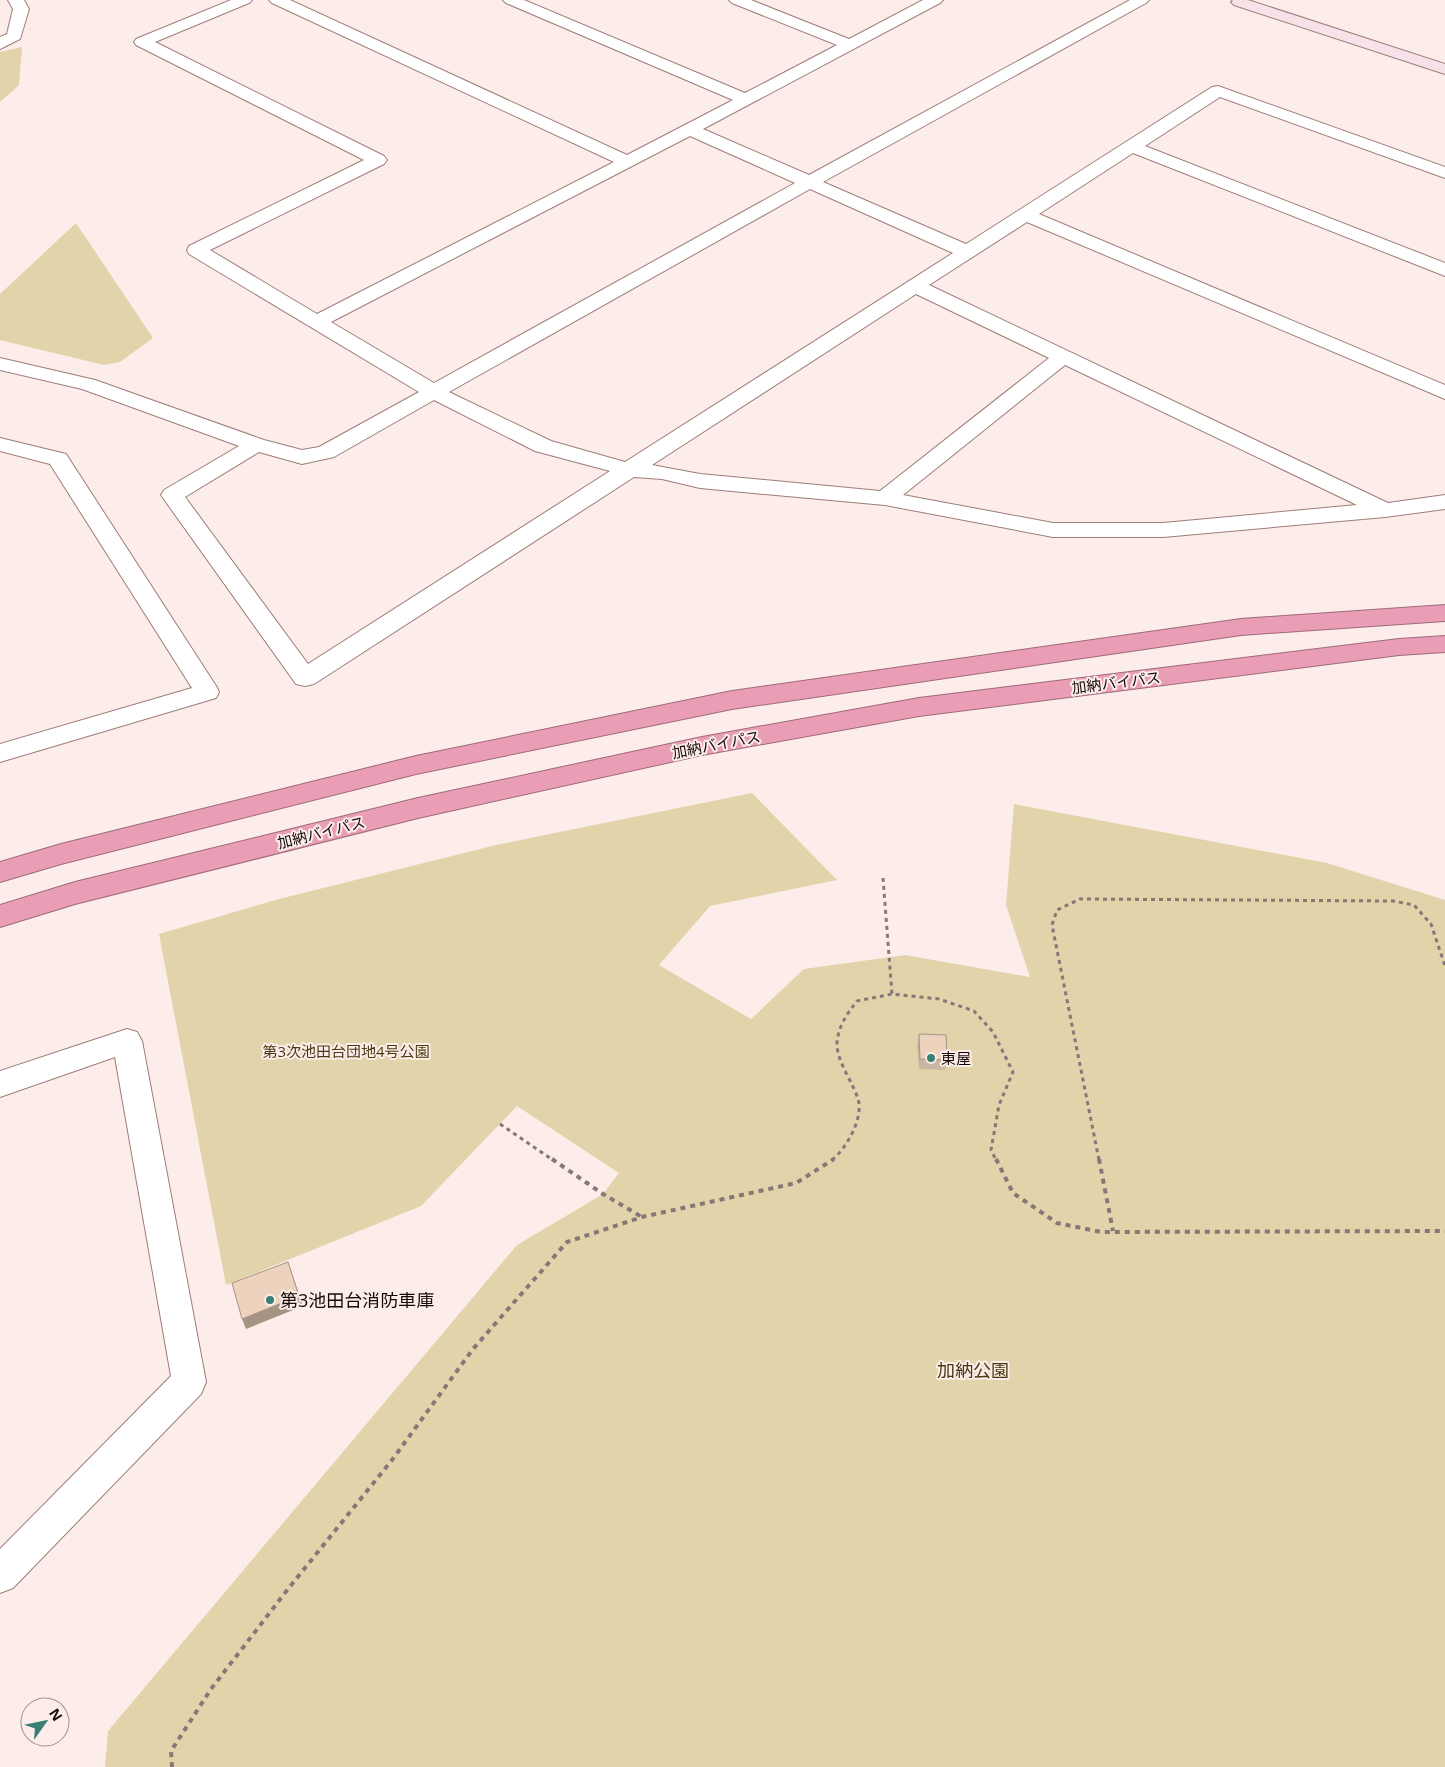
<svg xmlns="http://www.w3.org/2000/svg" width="1445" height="1767" viewBox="0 0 1445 1767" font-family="'Open Sans','Noto Sans JP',sans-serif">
  <rect width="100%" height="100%" fill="#fcedea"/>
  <g fill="#e2d3aa">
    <polygon points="22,47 19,85 0,102 0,52"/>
    <polygon points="76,223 153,338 120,362 104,365 0,340 0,294"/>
    <polygon points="752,793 837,880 710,906 659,965 751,1019 804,969 905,955 1030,977 1006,905 1014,804 1327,863 1445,900 1445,1767 105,1767 108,1731 517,1245 603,1194 619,1173 517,1106 421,1206 226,1285 159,934 279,899 496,845"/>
  </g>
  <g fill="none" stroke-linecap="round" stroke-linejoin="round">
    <defs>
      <g id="street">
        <polygon points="8,0 24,0 29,9 20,39 0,49 0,37 7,34 13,9"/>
        <path d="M231,0H252L249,3L155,42L384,156L387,160L384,164L210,250L317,314L614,162L272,3L269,0H290L627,155L733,100L506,3L503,0H524L745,93L837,45L732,3L729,0H751L849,39L923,0H943L940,3L703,129L809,175L1130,0H1149L1146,3L823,182L966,244L1212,87L1218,86L1445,167V178L1220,97L1145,146L1445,263V276L1133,153L1039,214L1445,385V399L1027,222L929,285L1388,503L1445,495V509L1385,517L1163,537H1053L885,505L700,488L662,479L634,477L314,684L305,686L296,684L161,495L164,490L239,446L82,389L0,370V358L95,380L264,440L302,450L319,447L419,392L189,254L187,250L189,246L364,160L136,45L134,42L136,39ZM690,136L795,183L434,383L331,322ZM810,189L953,253L625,462L551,441L449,392ZM916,294L1049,358L880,491L700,474L652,465ZM1065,365L1357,505L1163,523H1053L903,495ZM434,400L535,451L610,471L308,664L185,497L259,452L302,464L334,457Z"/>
        <polygon points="0,438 66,454 216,686 219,692 216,698 0,762 0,744 192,688 50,464 0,451"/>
        <polygon points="127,1029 137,1032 142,1041 206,1382 201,1394 13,1588 0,1593 0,1549 171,1376 115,1057 0,1097 0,1071"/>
      </g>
      <polygon id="secondary" points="1233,0 1248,0 1445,64 1445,74 1234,5 1231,2"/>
      <g id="highway">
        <polygon points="1445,605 1445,621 1241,635 732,709 416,774 61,864 0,882 0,862 61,844 416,756 732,691 1241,619"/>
        <polygon points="1445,636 1445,652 1399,655 919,716 702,755 418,818 75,904 0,927 0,905 75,882 418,798 702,737 919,698 1399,639"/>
      </g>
    </defs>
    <use href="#street" stroke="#9e7d77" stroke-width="2"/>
    <use href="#secondary" stroke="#9e7d77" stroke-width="2"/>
    <use href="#highway" stroke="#9f6a79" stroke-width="2"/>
    <g stroke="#857876" stroke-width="3" stroke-dasharray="4 4" stroke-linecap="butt">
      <polyline points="883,878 892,994"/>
      <polyline points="500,1124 553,1160"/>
      <path d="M832,1160C846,1149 864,1118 858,1099C853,1082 836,1061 837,1042C839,1025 847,1014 857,1001L892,994L939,999L974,1011L993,1032L1013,1072L999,1105L991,1150L996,1160"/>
      <polyline points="1099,1160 1052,925 1057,910 1080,899 1393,901 1414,905 1431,924 1445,966"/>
    </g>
    <g stroke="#857876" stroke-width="4" stroke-dasharray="5 5" stroke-linecap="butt">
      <polyline points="552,1159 603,1194 642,1217"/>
      <polyline points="996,1159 1013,1193 1057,1223 1101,1232 1445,1231"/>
      <polyline points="1099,1159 1113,1231"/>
      <polyline points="172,1767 171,1751 211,1689 288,1589 392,1460 473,1349 567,1242 642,1217 796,1183 834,1159"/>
    </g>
    <use href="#street" fill="#fff" fill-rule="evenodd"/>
    <use href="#secondary" fill="#f8e2e9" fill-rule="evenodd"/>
    <use href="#highway" fill="#e99eb6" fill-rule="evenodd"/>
  </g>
  <polygon fill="#ccb5a3" points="919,1034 947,1060 945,1070 919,1069 917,1045"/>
  <polygon fill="#a69384" points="288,1262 303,1306 246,1329 242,1319"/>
  <g fill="#edd2bd" stroke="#a69384">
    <polygon points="919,1034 946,1035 947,1060 920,1059"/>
    <polygon points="288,1262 299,1296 242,1319 232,1283"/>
  </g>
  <g fill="#397e73" stroke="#fcedea" stroke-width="2">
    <circle cx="931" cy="1058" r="5"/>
    <circle cx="270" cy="1300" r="5"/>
  </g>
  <g text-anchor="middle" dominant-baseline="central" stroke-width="4" stroke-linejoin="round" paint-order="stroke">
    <g font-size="15" fill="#150a08" stroke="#fcedea">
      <text transform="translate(1116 682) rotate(-7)">加納バイパス</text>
      <text transform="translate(716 744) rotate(-11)">加納バイパス</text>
      <text transform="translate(321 832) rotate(-14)">加納バイパス</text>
    </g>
    <g font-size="15" fill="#483a10" stroke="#fcedea">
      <text x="346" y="1051">第3次池田台団地4号公園</text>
    </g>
    <g font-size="15" fill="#150a08" stroke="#fcedea" text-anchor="start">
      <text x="941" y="1058">東屋</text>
    </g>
    <g font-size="18" fill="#150a08" stroke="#fcedea" text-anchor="start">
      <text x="280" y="1300">第3池田台消防車庫</text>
    </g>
    <g font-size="18" fill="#483a10" stroke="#fcedea">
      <text x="973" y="1370">加納公園</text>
    </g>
  </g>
  <g transform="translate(45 1722) rotate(57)"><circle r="24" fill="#fcedea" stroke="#a09290"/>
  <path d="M0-4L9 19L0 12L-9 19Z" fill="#397e73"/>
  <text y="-8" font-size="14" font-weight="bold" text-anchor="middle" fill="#150a08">N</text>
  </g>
</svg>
